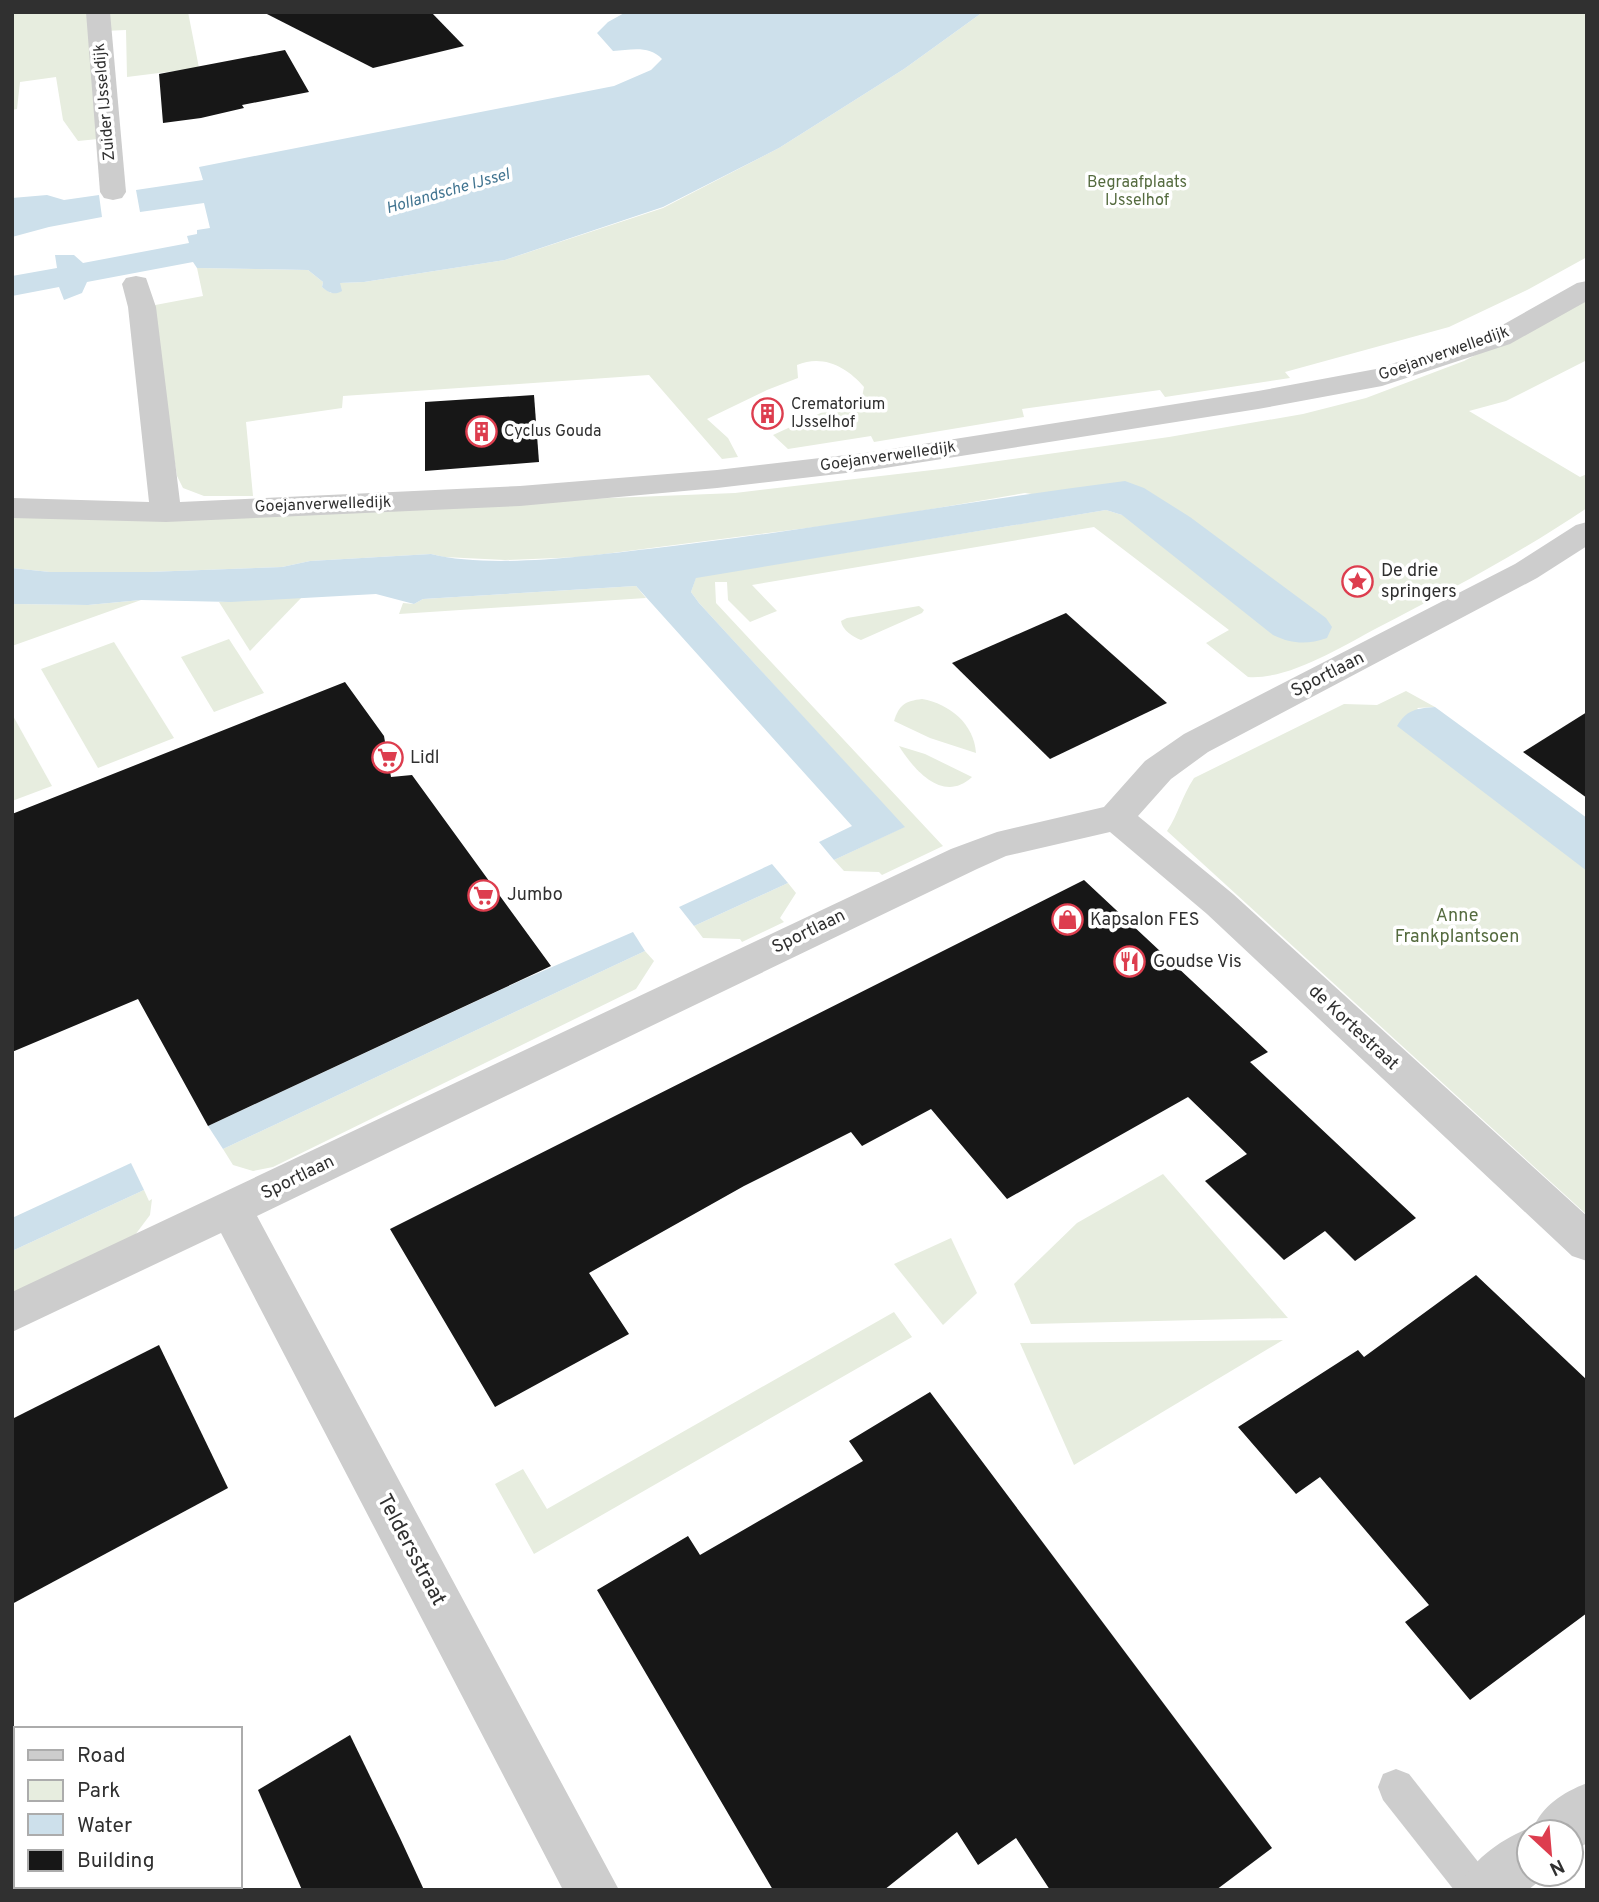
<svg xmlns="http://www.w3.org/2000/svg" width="1599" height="1902" viewBox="0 0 1599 1902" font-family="Overpass,sans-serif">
  <rect width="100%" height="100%" fill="#fff"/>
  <g fill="#e7eddf">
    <polygon points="12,12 89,12 98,139 78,141 63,120 56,77 20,82 17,109 12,110"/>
    <polygon points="103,12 188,12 199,68 127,77 126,30 104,31"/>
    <path d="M983,12H1587V257L1529,289L1449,327L1285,372L1290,378L1165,397L1160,390L1022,409L1024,417L874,442L871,436L788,449L773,435L838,405L859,401L862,397L864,387C847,367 823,354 797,365L798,378L767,390L707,419L728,438L738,457L722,459L649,375L343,396L342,408L246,422L253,496H204L183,488L177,476L150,306L203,296L197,268L308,270L323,282L322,287L331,293L340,283L364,282L505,260L663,208L779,148L904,69Z"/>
    <path d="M1587,297V360L1506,401L1469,411L1580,477L1587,474V508C1520,553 1449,591 1377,628C1341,647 1289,680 1248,677L1206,643L1229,630L1094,527L752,585L777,611L750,622L728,600L727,582H715L716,603L943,846L882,875L879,872L844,871L834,860L904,827L699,603L691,592L696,577L1106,510L1122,515L1190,517L1025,493L862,521L581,557L505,560L444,557L431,554L310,561L282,567L148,572H50L12,568V512L510,502L735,493L941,469L1169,437L1303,414L1366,398L1464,361Z"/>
    <polygon points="636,586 646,598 399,614 403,603 414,604 423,599"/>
    <polygon points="303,596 250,651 219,602"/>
    <polygon points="141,600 12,646 12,604 88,605"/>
    <path d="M919,606L924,610L922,613L861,640C853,637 842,630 841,621L847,618Z"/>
    <polygon points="229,639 264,693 214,712 181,657"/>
    <polygon points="114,642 174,738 98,768 41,669"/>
    <path d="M1406,691L1435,707L1417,708L1587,868V1215L1167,831C1179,813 1181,798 1194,778L1344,704L1377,705Z"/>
    <path d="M922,699C950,704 974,724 976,753L930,738L894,721C899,705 905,701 922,699Z"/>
    <polygon points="12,714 52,786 12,801"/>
    <path d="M899,746L925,754L972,777C943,804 914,770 899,746Z"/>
    <polygon points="788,883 796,893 780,918 784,922 742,942 740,939 703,938 694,926"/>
    <polygon points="645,951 654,961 636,989 273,1167 253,1171 233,1165 223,1149"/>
    <polygon points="1163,1174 1288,1318 1031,1324 1014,1284 1077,1223"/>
    <polygon points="144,1190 149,1201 152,1199 150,1215 135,1235 12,1294 12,1251"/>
    <polygon points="951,1238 977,1293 943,1325 894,1264"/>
    <polygon points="894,1312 912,1337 534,1554 495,1484 523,1469 547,1509"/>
    <polygon points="1283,1340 1074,1465 1020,1343"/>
  </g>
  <g fill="#cde0eb">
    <path d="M626,12H983L904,69L779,148L663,207L505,260L364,282L340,283L342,291C334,296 328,292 322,287L323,282L308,270L197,268L193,262L87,282L82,293L64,300L59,287L12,296V276L57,268L55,255H74L83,263L189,243L187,236L197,234V230L210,228L204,203L140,212L136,190L203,180L199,167L614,86L651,70L662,59C649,45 631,50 613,51L597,33L608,22Z"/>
    <polygon points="47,195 64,200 99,195 102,217 49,227 12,237 12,198"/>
    <path d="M1125,481L1144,488L1190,517L1326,618L1332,627L1327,638C1307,645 1292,644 1273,635L1122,515L1106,510L696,578L691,592L699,603L905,827L834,860L819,842L852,826L636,586L423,599L414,604L376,594L231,602L141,600L88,605L12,604V568L50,572H148L282,567L310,561L431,554C491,569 586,556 648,549C808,531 966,501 1125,481Z"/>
    <path d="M1435,707L1587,818V871L1397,726C1406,710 1417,708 1435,707Z"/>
    <polygon points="772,864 788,883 694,926 679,907"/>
    <polygon points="633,932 645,951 223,1149 208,1126 522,980"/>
    <polygon points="131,1163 144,1190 12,1251 12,1218"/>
  </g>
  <g fill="#171717">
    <polygon points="263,12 431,12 464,46 373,68"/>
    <polygon points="285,50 309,92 242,105 244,108 201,118 163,123 159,74"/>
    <polygon points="534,395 539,462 425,471 425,402"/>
    <polygon points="1066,613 1167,703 1050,759 952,663"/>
    <polygon points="345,682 384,736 391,777 412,775 551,966 208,1126 138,999 12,1052 12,814"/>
    <polygon points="1587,712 1587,798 1523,752"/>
    <polygon points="1084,880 1268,1052 1250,1062 1416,1218 1355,1261 1325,1231 1284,1260 1205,1181 1247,1154 1188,1097 1007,1199 931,1109 862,1146 851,1132 744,1186 589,1273 629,1334 495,1407 390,1229"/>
    <polygon points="1476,1275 1587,1380 1587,1613 1470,1700 1405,1622 1429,1605 1320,1477 1296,1494 1238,1427 1358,1350 1364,1357"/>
    <polygon points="159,1345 228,1488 12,1604 12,1419"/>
    <polygon points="930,1392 1272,1848 1216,1890 1050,1890 1016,1838 978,1865 957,1832 884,1890 773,1890 597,1590 688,1536 700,1555 863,1461 849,1441"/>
    <polygon points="350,1735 400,1838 424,1890 302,1890 258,1790"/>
  </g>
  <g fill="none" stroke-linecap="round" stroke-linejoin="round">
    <polygon fill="#cdcdcd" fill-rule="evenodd" points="1396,1769 1409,1774 1490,1877 1495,1890 1454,1890 1383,1800 1378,1787 1383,1774"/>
    <g fill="#cdcdcd" fill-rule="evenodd">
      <polygon points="86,12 110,12 126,192 122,198 113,200 104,198 100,192"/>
      <polygon points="136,276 146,278 156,307 180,502 520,486 717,470 872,452 1258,391 1376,369 1490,332 1577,283 1587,281 1587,301 1510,344 1382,386 1258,409 872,470 717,488 520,506 166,522 12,518 12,498 149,502 128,307 122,284 126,278"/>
      <polygon points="1587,522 1587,546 1537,578 1208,752 1171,779 1138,816 1233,894 1587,1216 1587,1261 1572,1256 1207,914 1110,832 1006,856 977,869 257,1216 619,1890 563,1890 221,1233 12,1332 12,1292 951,849 997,832 1104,807 1145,761 1184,734 1515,564 1576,525"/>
      <path d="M1587,1783V1843L1571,1853V1832H1529V1874H1548L1528,1890H1458C1470,1861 1500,1840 1529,1828L1532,1830C1543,1805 1562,1793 1587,1783Z"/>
    </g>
  </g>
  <defs>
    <symbol id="building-ring" viewBox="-11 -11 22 22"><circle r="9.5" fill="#fff" stroke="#dd3d4e" stroke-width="1.5"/><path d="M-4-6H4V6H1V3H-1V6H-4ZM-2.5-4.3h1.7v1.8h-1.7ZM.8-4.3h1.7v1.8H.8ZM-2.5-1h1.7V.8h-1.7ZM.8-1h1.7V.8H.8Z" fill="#dd3d4e"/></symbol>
    <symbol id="sight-ring" viewBox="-11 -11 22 22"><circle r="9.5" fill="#fff" stroke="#dd3d4e" stroke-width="1.5"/><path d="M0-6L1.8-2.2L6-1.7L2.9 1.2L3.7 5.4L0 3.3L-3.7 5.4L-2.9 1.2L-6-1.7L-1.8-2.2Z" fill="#dd3d4e"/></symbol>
    <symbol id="supermarket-ring" viewBox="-11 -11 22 22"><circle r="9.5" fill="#fff" stroke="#dd3d4e" stroke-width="1.5"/><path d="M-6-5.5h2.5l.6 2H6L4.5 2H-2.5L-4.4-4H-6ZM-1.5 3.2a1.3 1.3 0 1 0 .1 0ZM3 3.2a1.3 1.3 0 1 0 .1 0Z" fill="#dd3d4e"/></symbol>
    <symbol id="shop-ring" viewBox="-11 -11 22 22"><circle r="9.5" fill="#fff" stroke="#dd3d4e" stroke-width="1.5"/><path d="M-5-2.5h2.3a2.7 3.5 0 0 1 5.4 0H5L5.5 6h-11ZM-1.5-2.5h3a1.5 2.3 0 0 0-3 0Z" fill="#dd3d4e"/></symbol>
    <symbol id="restaurant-ring" viewBox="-11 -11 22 22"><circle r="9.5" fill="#fff" stroke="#dd3d4e" stroke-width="1.5"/><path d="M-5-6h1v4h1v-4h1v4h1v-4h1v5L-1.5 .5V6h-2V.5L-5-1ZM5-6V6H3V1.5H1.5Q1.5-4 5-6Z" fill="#dd3d4e"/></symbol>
  </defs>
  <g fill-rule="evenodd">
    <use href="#building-ring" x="750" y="396" width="35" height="35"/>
    <use href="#building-ring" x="464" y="414" width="35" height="35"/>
    <use href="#sight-ring" x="1340" y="564" width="35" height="35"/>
    <use href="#supermarket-ring" x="370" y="740" width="35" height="35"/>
    <use href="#supermarket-ring" x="466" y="878" width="35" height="35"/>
    <use href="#shop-ring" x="1050" y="902" width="35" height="35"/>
    <use href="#restaurant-ring" x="1112" y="944" width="35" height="35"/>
  </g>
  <g text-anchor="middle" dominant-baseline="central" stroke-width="7" stroke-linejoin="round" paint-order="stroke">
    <g font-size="16" fill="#303030" stroke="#fff">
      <text transform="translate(105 102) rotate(-95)">Zuider IJsseldijk</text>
      <text transform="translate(1444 354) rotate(-19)">Goejanverwelledijk</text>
      <text transform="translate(888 457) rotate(-8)">Goejanverwelledijk</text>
      <text transform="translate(323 505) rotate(-2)">Goejanverwelledijk</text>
    </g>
    <g font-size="16" fill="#556b3f" stroke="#fff">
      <text x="1137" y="183">Begraafplaats<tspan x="1137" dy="18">IJsselhof</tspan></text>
    </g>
    <g font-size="16" font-style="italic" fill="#417490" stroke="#fff">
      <text transform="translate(448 192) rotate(-16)">Hollandsche IJssel</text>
    </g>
    <g font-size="16" fill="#303030" stroke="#fff" text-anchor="start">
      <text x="791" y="405">Crematorium<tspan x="791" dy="18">IJsselhof</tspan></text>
      <text x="504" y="432">Cyclus Gouda</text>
    </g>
    <g font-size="18" fill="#303030" stroke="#fff" text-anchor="start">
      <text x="1381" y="571">De drie<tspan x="1381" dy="21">springers</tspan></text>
      <text x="410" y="758">Lidl</text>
      <text x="507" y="895">Jumbo</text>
      <text x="1090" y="920">Kapsalon FES</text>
      <text x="1153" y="962">Goudse Vis</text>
    </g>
    <g font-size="18" fill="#303030" stroke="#fff">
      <text transform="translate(1328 675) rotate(-27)">Sportlaan</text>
      <text transform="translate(809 932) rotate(-26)">Sportlaan</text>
      <text transform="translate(1353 1028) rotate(43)">de Kortestraat</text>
      <text transform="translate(298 1178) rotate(-26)">Sportlaan</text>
    </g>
    <g font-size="18" fill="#556b3f" stroke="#fff">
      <text x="1457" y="916">Anne<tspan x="1457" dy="21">Frankplantsoen</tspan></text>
    </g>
    <g font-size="21" fill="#303030" stroke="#fff">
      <text transform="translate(411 1550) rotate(62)">Teldersstraat</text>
    </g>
  </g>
  <rect width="1599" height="1902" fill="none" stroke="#303030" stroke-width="28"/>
  <rect x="14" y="1727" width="228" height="161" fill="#ffffff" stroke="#acacac" stroke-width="2"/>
  <rect x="28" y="1750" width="35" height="10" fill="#cdcdcd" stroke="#acacac" stroke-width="2"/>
  <text x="77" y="1762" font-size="21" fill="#303030">Road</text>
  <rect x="28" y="1780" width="35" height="21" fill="#e7eddf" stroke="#acacac" stroke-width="2"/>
  <text x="77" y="1797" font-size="21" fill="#303030">Park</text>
  <rect x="28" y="1814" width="35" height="21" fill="#cde0eb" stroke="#acacac" stroke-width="2"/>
  <text x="77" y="1832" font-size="21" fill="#303030">Water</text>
  <rect x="28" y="1850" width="35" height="21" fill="#171717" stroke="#acacac" stroke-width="2"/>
  <text x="77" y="1867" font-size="21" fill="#303030">Building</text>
  <g transform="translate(1550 1853) rotate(154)"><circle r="33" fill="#ffffff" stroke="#acacac" stroke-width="2"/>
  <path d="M0-5L12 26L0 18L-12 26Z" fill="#dd3d4e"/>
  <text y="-10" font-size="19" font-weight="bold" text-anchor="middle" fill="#303030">N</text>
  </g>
</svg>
